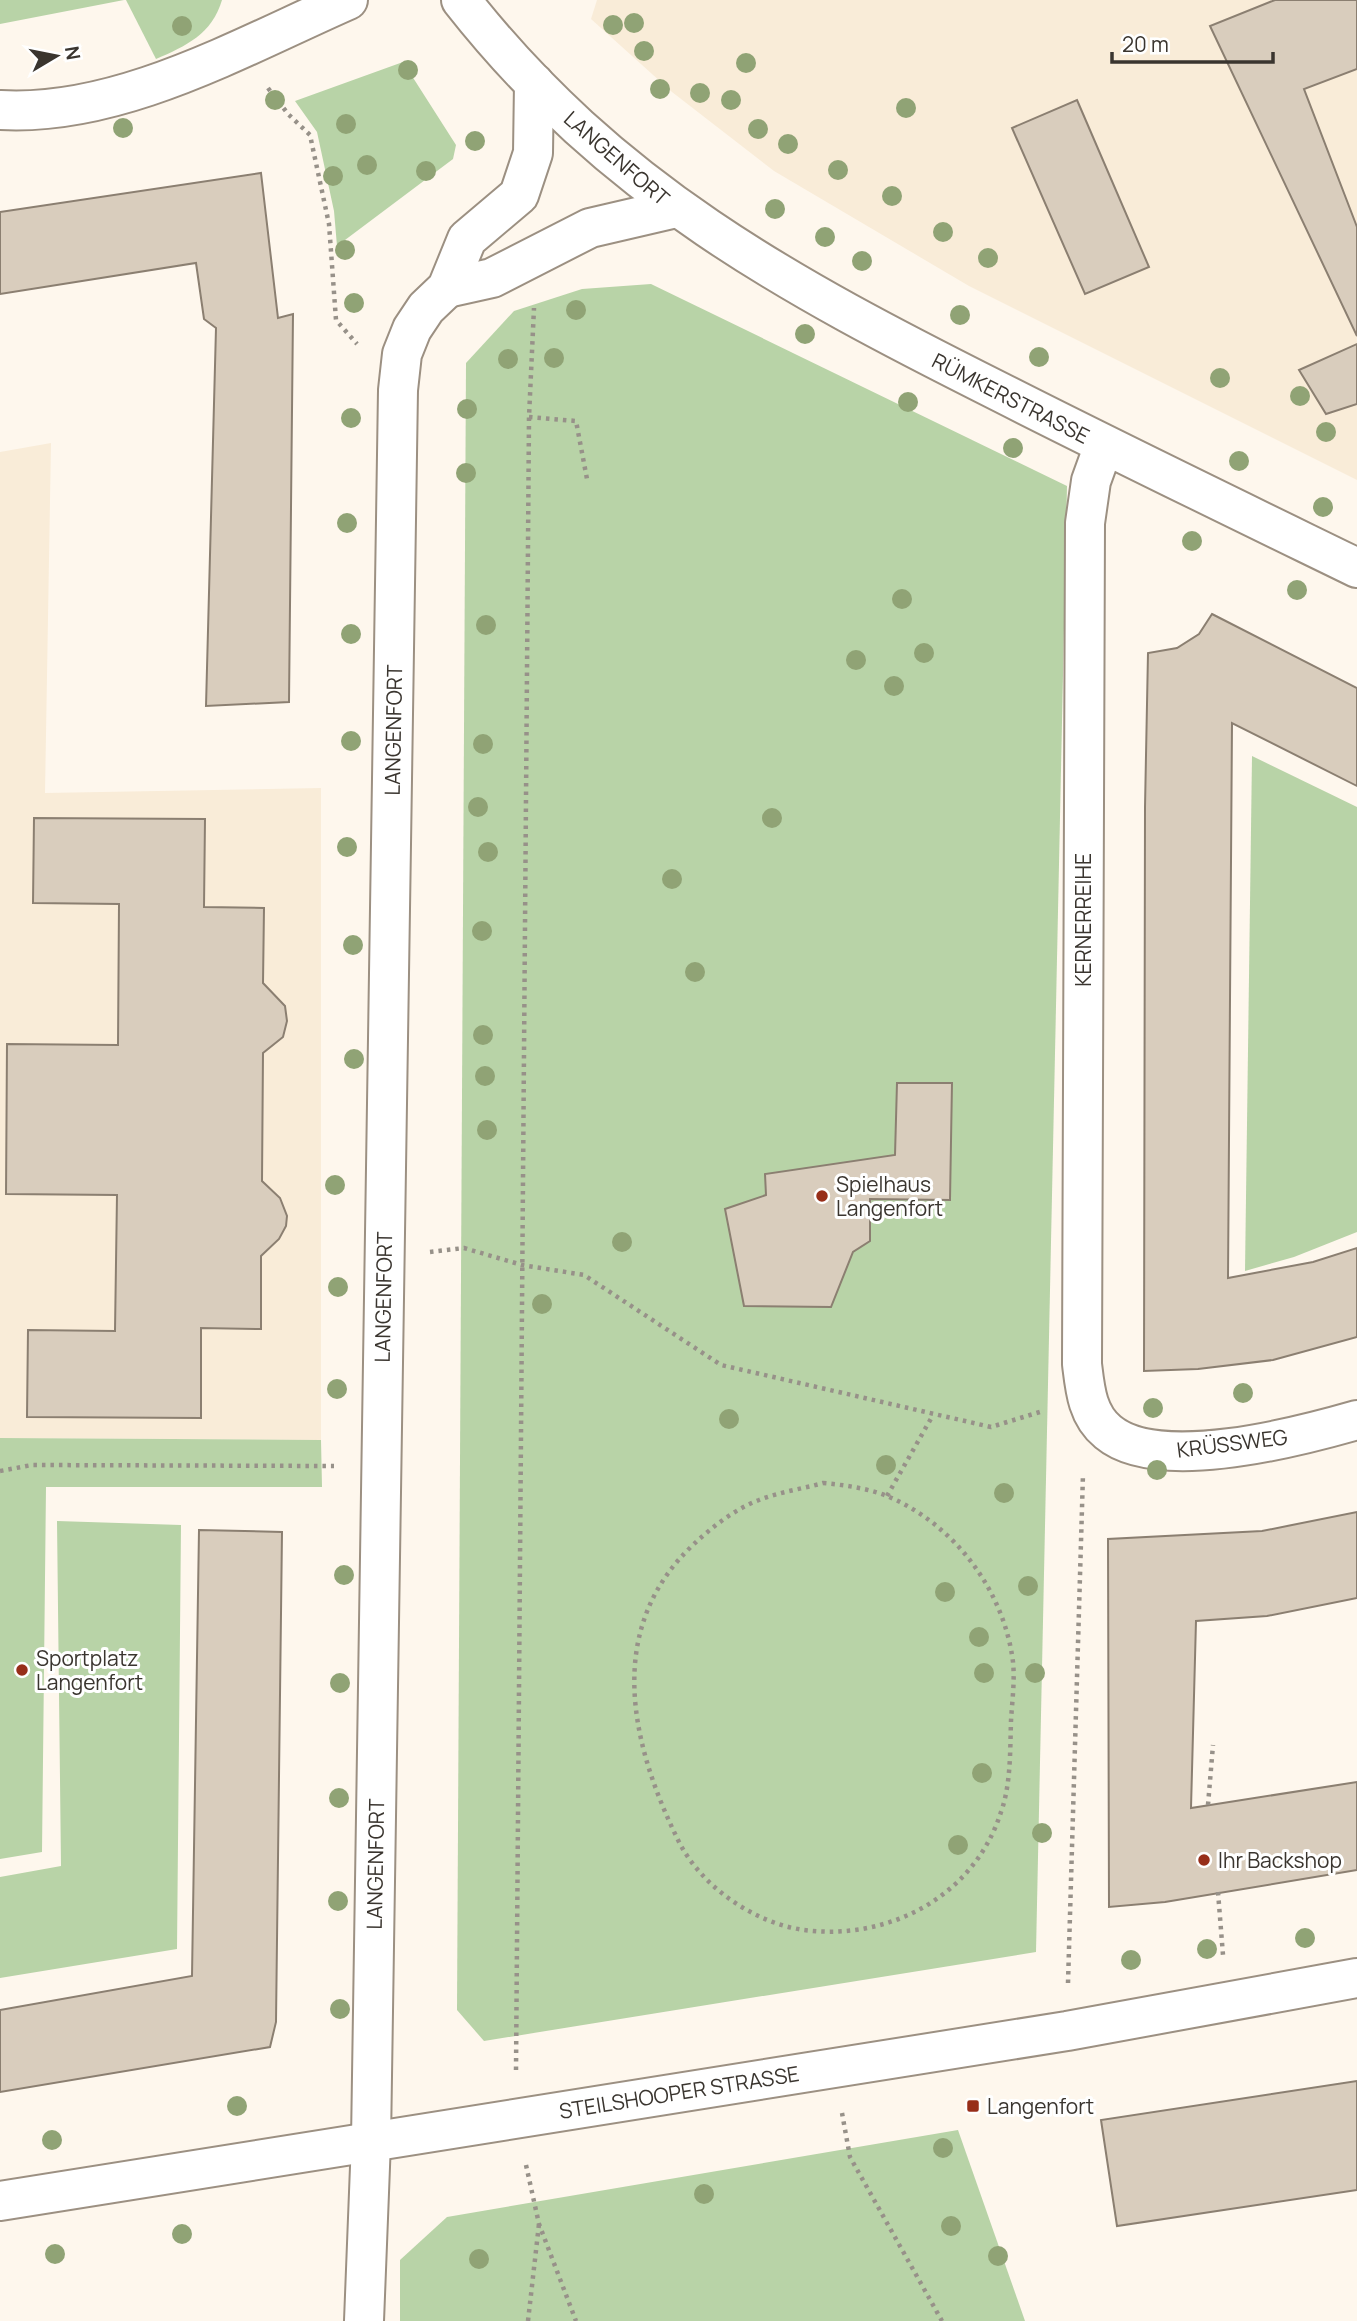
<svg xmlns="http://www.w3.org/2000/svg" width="1357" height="2321" viewBox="0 0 1357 2321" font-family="Manrope,sans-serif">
  <rect width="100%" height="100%" fill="#fef7ed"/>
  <g fill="#f9ecd8">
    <polygon points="597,0 1357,0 1357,480 969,286 774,171 672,92 591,19"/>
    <polygon points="51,443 45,793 321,788 321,1440 0,1438 0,452"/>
  </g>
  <g fill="#b8d3a7">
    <polygon points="0,0 124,0 0,24"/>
    <path d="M126,0H222C212,34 186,46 156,59Z"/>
    <polygon points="403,62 456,145 453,159 337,246 334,211 317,132 295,101"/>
    <polygon points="651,284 1067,486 1036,1952 484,2041 457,2010 466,363 514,311 582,289"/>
    <polygon points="1252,756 1357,807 1357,1232 1294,1257 1245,1271"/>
    <polygon points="0,1438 321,1440 322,1487 46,1487 42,1852 0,1859"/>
    <polygon points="57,1521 181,1525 177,1949 0,1978 0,1877 61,1866"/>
    <polygon points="958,2130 1025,2321 400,2321 400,2260 447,2217"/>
  </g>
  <g fill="#d9cdbd" stroke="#8b7f71" stroke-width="2">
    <polygon points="1275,0 1357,0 1357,69 1304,89 1357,227 1357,336 1210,26"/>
    <polygon points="1077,100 1149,267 1085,294 1012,128"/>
    <polygon points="261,173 278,318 293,314 289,702 206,706 216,328 204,319 196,263 0,294 0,212"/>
    <polygon points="1357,344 1357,404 1326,414 1299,370"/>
    <polygon points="1212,614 1357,688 1357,786 1232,723 1228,1278 1313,1262 1357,1248 1357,1337 1273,1360 1198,1369 1144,1371 1145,807 1148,653 1177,648 1199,634"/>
    <polygon points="34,818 205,819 204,907 264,908 263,983 285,1006 287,1021 283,1037 263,1053 262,1181 280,1198 287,1216 286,1226 279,1239 261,1256 261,1329 201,1328 201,1418 27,1417 28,1330 115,1331 117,1195 6,1194 7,1044 118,1045 119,904 33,903"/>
    <polygon points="897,1083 952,1083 950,1200 870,1199 870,1241 853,1252 831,1307 744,1306 725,1209 766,1195 765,1174 895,1155"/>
    <polygon points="1357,1512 1357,1598 1267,1616 1196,1621 1191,1808 1357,1782 1357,1870 1165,1902 1109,1907 1108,1539 1262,1531"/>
    <polygon points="199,1530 282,1532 276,2022 270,2047 0,2092 0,2010 192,1976"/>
    <polygon points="1357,2081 1357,2190 1117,2226 1101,2120"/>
  </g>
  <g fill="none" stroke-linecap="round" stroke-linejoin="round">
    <defs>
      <g id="street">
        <path d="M0,110C119,117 241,47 348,0"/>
        <polyline points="447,288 492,278 590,228 676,208"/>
        <path d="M1104,445L1091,481L1085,523L1082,1364C1085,1389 1087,1415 1108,1432C1158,1474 1298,1437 1357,1420"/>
        <polyline points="364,2321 371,2141 398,390 402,354 412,329 426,308 447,288 467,239 519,195 533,153 534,83"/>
      </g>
      <g id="secondary">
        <path d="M461,0C611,191 789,286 1000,392C1118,452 1238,510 1357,568"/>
        <polyline points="0,2201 1067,2031 1357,1978"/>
      </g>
    </defs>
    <use href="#street" stroke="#9c9082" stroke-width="42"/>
    <use href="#secondary" stroke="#9c9082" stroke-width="42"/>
    <g stroke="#979189" stroke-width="4.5" stroke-dasharray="3.5 5" stroke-linecap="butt">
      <polyline points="268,88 288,114 310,135 329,224 336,320 357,344"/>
      <polyline points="529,417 576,421 587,479"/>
      <polyline points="430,1252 464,1248 522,1265 584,1275 721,1365 991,1427 1043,1411"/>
      <polyline points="0,1471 32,1465 334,1466"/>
      <path d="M823,1483C844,1485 867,1488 887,1496C954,1524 1004,1590 1013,1662C1015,1681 1012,1702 1011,1721C1010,1751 1011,1784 1001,1812C974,1897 888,1941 804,1930C754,1923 702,1887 679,1842C630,1743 604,1628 694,1544C712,1527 735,1509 759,1500C779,1492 802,1489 823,1483Z"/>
      <polyline points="887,1496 933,1415"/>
      <polyline points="1208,1805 1213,1745"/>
      <polyline points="1218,1892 1223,1955"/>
      <polyline points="1068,1983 1083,1474"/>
      <polyline points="516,2070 529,417 534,308"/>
      <polyline points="842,2113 850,2157 942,2321"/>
      <polyline points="526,2165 539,2224 576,2321"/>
      <polyline points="528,2321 539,2224"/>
    </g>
    <use href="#street" stroke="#fff" stroke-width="38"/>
    <use href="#secondary" stroke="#fff" stroke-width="38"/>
  </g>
  <g fill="#90a375">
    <circle cx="634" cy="23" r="10"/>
    <circle cx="613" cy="25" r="10"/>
    <circle cx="182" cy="26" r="10"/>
    <circle cx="644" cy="51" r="10"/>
    <circle cx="746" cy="63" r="10"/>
    <circle cx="408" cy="70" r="10"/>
    <circle cx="660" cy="89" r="10"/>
    <circle cx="700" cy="93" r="10"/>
    <circle cx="275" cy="100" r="10"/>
    <circle cx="731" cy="100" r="10"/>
    <circle cx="906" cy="108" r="10"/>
    <circle cx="346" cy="124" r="10"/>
    <circle cx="123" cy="128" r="10"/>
    <circle cx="758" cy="129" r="10"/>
    <circle cx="475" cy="141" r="10"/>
    <circle cx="788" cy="144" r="10"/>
    <circle cx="367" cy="165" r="10"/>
    <circle cx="838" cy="170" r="10"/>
    <circle cx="426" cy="171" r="10"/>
    <circle cx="333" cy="176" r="10"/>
    <circle cx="892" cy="196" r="10"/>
    <circle cx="775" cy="209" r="10"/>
    <circle cx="943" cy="232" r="10"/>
    <circle cx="825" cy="237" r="10"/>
    <circle cx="345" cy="250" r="10"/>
    <circle cx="988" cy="258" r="10"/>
    <circle cx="862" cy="261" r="10"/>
    <circle cx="354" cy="303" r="10"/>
    <circle cx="576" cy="310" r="10"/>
    <circle cx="960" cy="315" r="10"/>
    <circle cx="805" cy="334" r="10"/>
    <circle cx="1039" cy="357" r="10"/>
    <circle cx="554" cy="358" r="10"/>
    <circle cx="508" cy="359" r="10"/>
    <circle cx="1220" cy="378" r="10"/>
    <circle cx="1300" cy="396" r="10"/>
    <circle cx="908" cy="402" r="10"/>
    <circle cx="467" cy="409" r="10"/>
    <circle cx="351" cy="418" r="10"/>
    <circle cx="1326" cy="432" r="10"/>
    <circle cx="1013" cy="448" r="10"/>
    <circle cx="1239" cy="461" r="10"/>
    <circle cx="466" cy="473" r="10"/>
    <circle cx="1323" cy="507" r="10"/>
    <circle cx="347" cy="523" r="10"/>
    <circle cx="1192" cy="541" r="10"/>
    <circle cx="1297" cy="590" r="10"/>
    <circle cx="902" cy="599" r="10"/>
    <circle cx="486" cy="625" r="10"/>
    <circle cx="351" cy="634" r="10"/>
    <circle cx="924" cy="653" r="10"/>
    <circle cx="856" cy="660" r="10"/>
    <circle cx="894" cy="686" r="10"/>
    <circle cx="351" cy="741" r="10"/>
    <circle cx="483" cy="744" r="10"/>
    <circle cx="478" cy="807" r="10"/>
    <circle cx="772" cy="818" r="10"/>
    <circle cx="347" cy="847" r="10"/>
    <circle cx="488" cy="852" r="10"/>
    <circle cx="672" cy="879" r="10"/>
    <circle cx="482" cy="931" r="10"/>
    <circle cx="353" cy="945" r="10"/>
    <circle cx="695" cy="972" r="10"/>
    <circle cx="483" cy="1035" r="10"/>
    <circle cx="354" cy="1059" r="10"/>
    <circle cx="485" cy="1076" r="10"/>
    <circle cx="487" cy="1130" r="10"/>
    <circle cx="335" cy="1185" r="10"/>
    <circle cx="622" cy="1242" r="10"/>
    <circle cx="338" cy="1287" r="10"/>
    <circle cx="542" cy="1304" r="10"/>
    <circle cx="337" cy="1389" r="10"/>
    <circle cx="1243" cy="1393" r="10"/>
    <circle cx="1153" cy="1408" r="10"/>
    <circle cx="729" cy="1419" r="10"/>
    <circle cx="886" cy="1465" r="10"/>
    <circle cx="1157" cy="1470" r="10"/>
    <circle cx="1004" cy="1493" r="10"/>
    <circle cx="344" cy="1575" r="10"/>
    <circle cx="1028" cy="1586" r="10"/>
    <circle cx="945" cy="1592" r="10"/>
    <circle cx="979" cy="1637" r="10"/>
    <circle cx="984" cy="1673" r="10"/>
    <circle cx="1035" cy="1673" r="10"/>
    <circle cx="340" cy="1683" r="10"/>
    <circle cx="982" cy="1773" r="10"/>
    <circle cx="339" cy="1798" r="10"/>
    <circle cx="1042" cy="1833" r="10"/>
    <circle cx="958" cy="1845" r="10"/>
    <circle cx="338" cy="1901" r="10"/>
    <circle cx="1305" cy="1938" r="10"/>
    <circle cx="1207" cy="1949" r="10"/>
    <circle cx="1131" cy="1960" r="10"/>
    <circle cx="340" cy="2009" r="10"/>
    <circle cx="237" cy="2106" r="10"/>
    <circle cx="52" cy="2140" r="10"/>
    <circle cx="943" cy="2148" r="10"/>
    <circle cx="704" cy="2194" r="10"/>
    <circle cx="951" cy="2226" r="10"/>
    <circle cx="182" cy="2234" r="10"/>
    <circle cx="55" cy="2254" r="10"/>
    <circle cx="998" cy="2256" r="10"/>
    <circle cx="479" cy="2259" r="10"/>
  </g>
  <g fill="#972e19" stroke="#fff" stroke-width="2.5">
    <circle cx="822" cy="1196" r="7"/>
    <circle cx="22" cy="1670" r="7"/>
    <circle cx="1204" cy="1860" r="7"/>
    <rect x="966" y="2099" width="14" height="14" rx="3.5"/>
  </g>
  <g text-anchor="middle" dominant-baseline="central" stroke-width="6" stroke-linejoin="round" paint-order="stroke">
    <g font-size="21" fill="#3a352f" stroke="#fff">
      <text transform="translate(617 158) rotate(41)">LANGENFORT</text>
      <text transform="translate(1011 398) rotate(27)">RÜMKERSTRASSE</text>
      <text transform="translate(393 730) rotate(-89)">LANGENFORT</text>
      <text transform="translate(1083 920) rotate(-90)">KERNERREIHE</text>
      <text transform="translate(383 1297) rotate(-89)">LANGENFORT</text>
      <text transform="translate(1232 1443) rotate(-7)">KRÜSSWEG</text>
      <text transform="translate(375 1864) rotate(-89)">LANGENFORT</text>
      <text transform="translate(679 2092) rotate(-9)">STEILSHOOPER STRASSE</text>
    </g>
    <g font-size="21" fill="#3a352f" stroke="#fff" text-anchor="start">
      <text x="836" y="1184">Spielhaus<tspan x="836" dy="24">Langenfort</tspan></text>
      <text x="36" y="1658">Sportplatz<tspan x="36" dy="24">Langenfort</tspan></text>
      <text x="1218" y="1860">Ihr Backshop</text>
      <text x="987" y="2106">Langenfort</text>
    </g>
  </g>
  <g transform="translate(56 56) rotate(80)" stroke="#ffffff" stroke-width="5" paint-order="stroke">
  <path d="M0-5L12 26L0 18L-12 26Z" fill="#3a352f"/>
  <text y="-10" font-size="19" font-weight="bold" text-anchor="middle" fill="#3a352f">N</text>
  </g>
  <path d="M1112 52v10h161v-10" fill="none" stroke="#3a352f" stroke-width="3.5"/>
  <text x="1122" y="52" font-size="21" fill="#3a352f" stroke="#ffffff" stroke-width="5" paint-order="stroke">20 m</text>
</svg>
